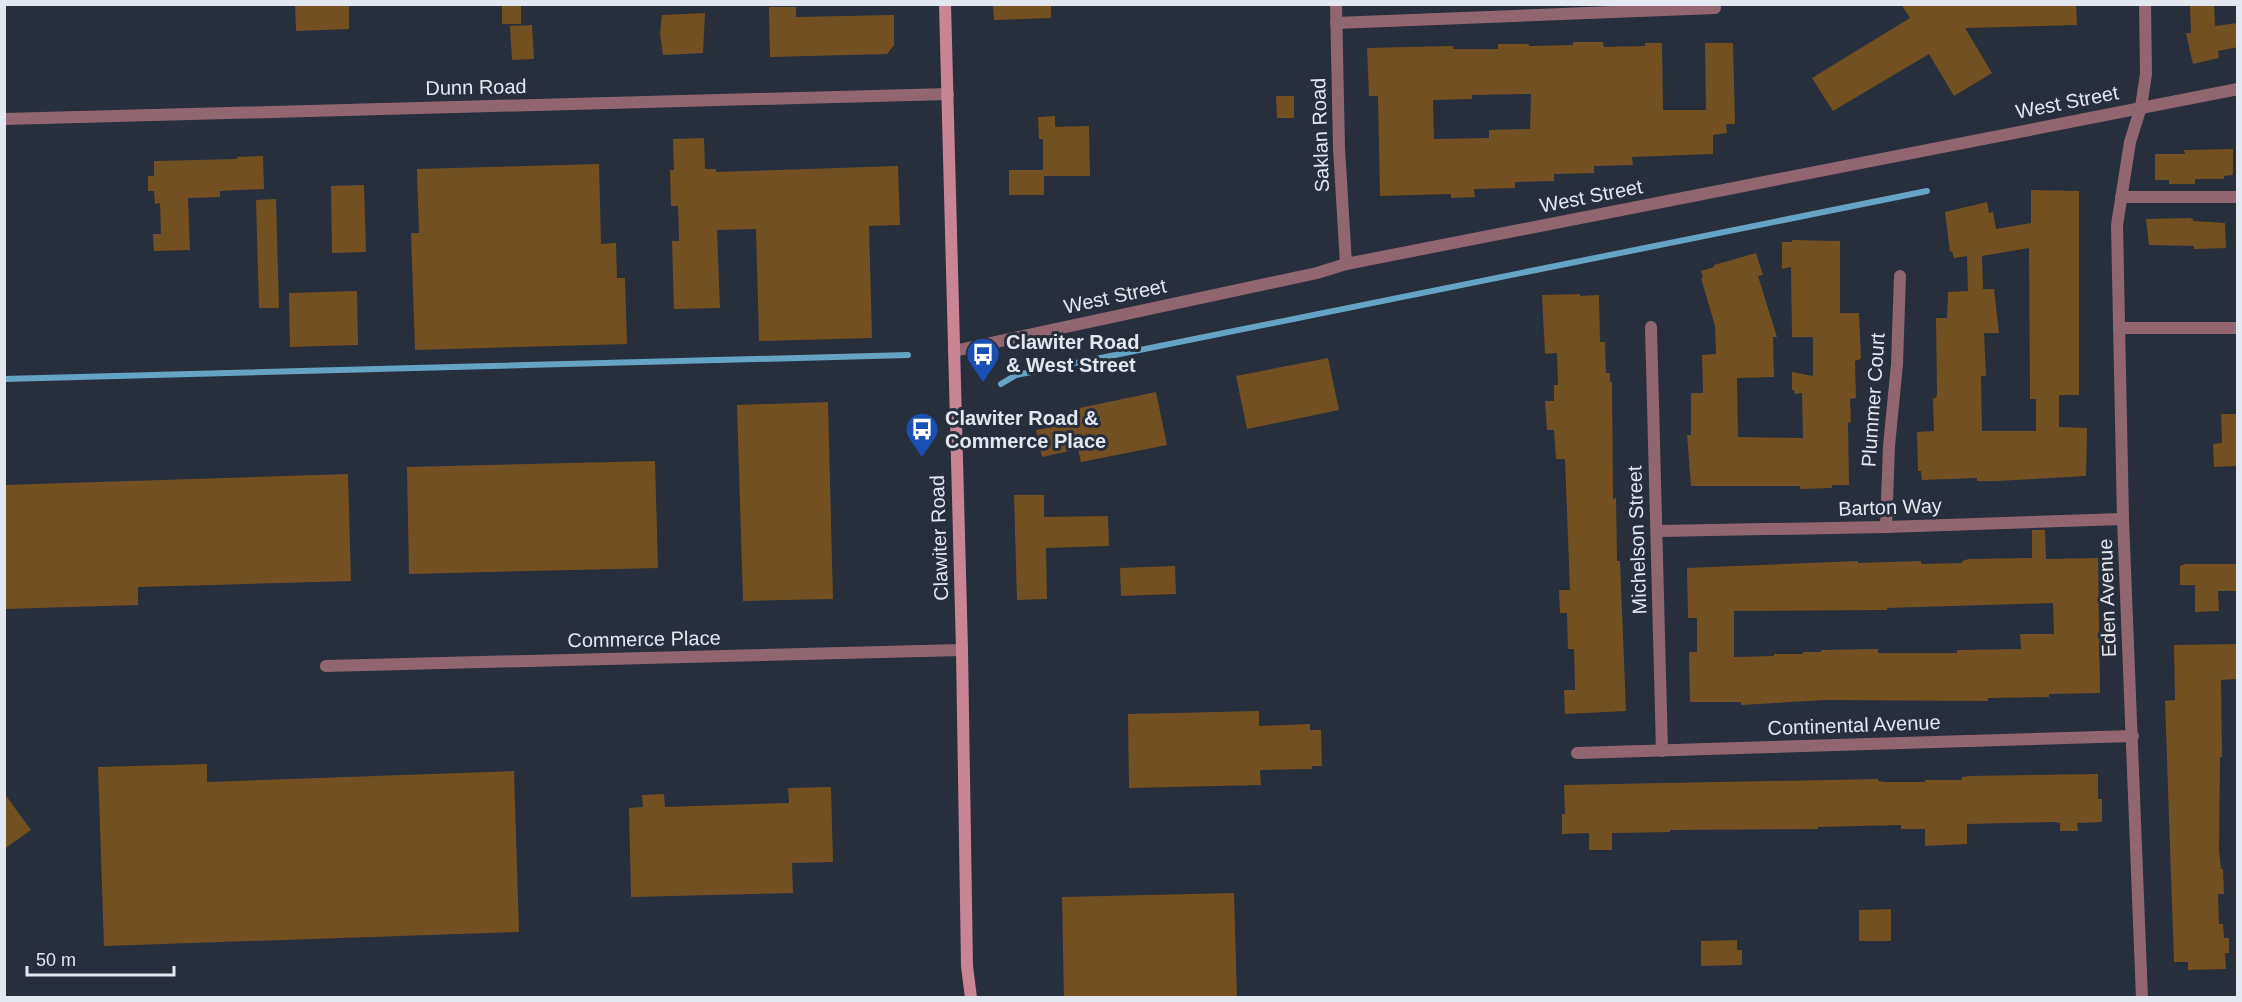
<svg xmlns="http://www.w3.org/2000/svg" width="2242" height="1002" viewBox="0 0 2242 1002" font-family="Helvetica,sans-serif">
  <rect width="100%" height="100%" fill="#272e3c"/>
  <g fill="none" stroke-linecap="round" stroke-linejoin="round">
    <g stroke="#66a4c5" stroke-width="6">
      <polyline points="4,379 908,355"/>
      <polyline points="1001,384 1016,375 1927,191"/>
    </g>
  </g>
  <g fill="#735022" fill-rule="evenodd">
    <polygon points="295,4 349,4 349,29 296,31"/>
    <polygon points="502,4 521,6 521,24 502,24"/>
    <polygon points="993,4 1051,4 1051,18 994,20"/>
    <polygon points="1901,4 2076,4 2077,25 1965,28 1992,73 1954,96 1929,54 1833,111 1812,78 1910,18"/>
    <polygon points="2190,4 2214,4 2215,26 2238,23 2238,47 2218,51 2219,58 2193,64 2186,33 2191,33"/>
    <polygon points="769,7 796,7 796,17 894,15 894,45 887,54 770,57"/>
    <polygon points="705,13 703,53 663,55 660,33 662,15"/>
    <polygon points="532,25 534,59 512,60 510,26"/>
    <path d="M1573,42H1603L1604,47L1645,46V43H1662L1663,110H1706L1705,43H1733L1735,124H1726L1727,133L1713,135V154L1632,157L1633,165L1594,166V173L1554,174V181L1515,182V188L1474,189L1475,197L1451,198V194L1380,196L1378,96H1369L1367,48L1453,46V49H1498V44H1529V46L1573,45ZM1531,94L1530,129L1489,130V138L1434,139L1433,100L1472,99V95Z"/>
    <polygon points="1276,96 1294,96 1294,118 1277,118"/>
    <polygon points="1055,116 1055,127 1089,126 1090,176 1044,176 1044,195 1009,195 1009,170 1043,170 1043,139 1039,139 1038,117"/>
    <polygon points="704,138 705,169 716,169 716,172 898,166 900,225 869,226 872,338 759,341 756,229 717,230 720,308 674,309 672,241 679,241 678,206 671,206 670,170 674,170 673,139"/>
    <polygon points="2233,149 2233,175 2224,176 2224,179 2195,179 2195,184 2169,184 2169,180 2155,180 2155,154 2185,154 2184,150"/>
    <polygon points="263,156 264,189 220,191 220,197 188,198 190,250 154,251 153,234 161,234 160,203 155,204 154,191 148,191 148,176 154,176 154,161 237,159 237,157"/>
    <polygon points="599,164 601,244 616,243 617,278 625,278 627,344 415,350 411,233 419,233 417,169"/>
    <polygon points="364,185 366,252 332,253 331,186"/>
    <path d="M2031,190L2079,191V395H2059V427L2087,428L2086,476L1997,481H1977V478L1922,480L1921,471H1918L1917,432L1934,431L1933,398H1936L1937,394L1936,318H1947L1948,292L1968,291L1967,256L1954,258L1952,251L1950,252L1945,212L1987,202L1989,213L1993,212L1996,229L2031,223ZM2029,248L2030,399H2036V431H1982L1981,376H1986L1984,333H1999L1994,289H1983L1982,256Z"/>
    <polygon points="276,199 279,308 259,308 256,200"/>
    <polygon points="2189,218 2193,219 2193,221 2225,223 2226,248 2194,249 2194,246 2149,245 2146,219"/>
    <polygon points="1792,240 1840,241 1840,313 1859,313 1861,359 1855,361 1856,398 1850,399 1851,422 1848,423 1849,485 1832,485 1832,488 1800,489 1800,486 1691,486 1687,435 1691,435 1691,393 1703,393 1702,355 1716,354 1715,326 1701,278 1703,277 1701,271 1714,267 1714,265 1756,253 1763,275 1758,276 1777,337 1773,337 1774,377 1737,378 1738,437 1803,438 1802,393 1795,394 1794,390 1792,390 1792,372 1813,376 1813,337 1792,337 1791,267 1782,269 1782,242 1792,242"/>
    <polygon points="357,291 358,345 290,347 289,293"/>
    <polygon points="1580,294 1580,296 1599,295 1600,342 1605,342 1606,373 1610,373 1610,382 1612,382 1613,499 1616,498 1617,561 1620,561 1626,711 1565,714 1564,690 1575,690 1574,649 1568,649 1567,613 1560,613 1559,590 1570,590 1565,459 1556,459 1554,430 1547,430 1545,401 1554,401 1554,385 1558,385 1557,353 1545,354 1542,295"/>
    <polygon points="1328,358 1339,410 1247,429 1236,376"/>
    <polygon points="1156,392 1167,445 1081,462 1078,449 1042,457 1036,430 1073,423 1070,410"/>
    <polygon points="828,402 833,599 743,601 737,405"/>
    <polygon points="2221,414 2238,414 2238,466 2214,467 2213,444 2222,443"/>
    <polygon points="655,461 658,568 409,574 407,467"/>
    <polygon points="348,474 351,581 138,587 138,605 4,609 4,485"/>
    <polygon points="1014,495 1044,495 1044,517 1108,516 1109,546 1046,548 1047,599 1017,600"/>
    <path d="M2032,530H2045L2046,559L2098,558L2100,693L2049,694V697L1988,698V701L1825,700L1741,705V702H1690L1689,652H1697V618H1688L1687,568L1858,561V563L1921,561V564L1962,563V561L1969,559L2032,558ZM2053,603L2054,634H2020L2021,649L1957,650V653H1878V649L1821,650V652H1803V654H1774V656L1734,657V611L1887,610V608Z"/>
    <polygon points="2185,564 2238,564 2238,591 2218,591 2219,611 2195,612 2195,585 2180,585 2180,566"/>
    <polygon points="1175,566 1176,594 1121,596 1120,568"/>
    <polygon points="2238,644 2238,679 2221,680 2222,757 2220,757 2219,851 2221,869 2223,869 2224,894 2218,894 2219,924 2223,924 2224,938 2229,938 2229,953 2225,953 2226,969 2188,970 2188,962 2174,962 2165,701 2175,700 2174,645"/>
    <polygon points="1259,711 1259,726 1310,724 1310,730 1321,730 1322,766 1312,766 1312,769 1260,770 1261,785 1129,788 1128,714"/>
    <polygon points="207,764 207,782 514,771 519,932 104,946 98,767"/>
    <polygon points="2098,774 2098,799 2102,799 2102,822 2077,823 2078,831 2060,831 2060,823 2055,822 1967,824 1967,844 1925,846 1925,829 1901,829 1901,825 1818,827 1818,829 1670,830 1670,832 1612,833 1612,850 1589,850 1589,833 1562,834 1562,814 1565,814 1564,785 1878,779 1878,781 1885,782 1925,782 1925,780 1962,780 1962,777 1970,776"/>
    <polygon points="831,787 833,862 792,863 793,893 631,897 629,808 643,807 642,795 664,794 665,807 789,803 788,788"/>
    <polygon points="4,793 31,830 4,849"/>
    <polygon points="1234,893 1237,998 1064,998 1062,897"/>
    <polygon points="1891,909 1891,941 1859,941 1859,910"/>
    <polygon points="1737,940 1737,950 1742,950 1742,965 1701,966 1701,941"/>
  </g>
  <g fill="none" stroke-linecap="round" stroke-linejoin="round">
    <g stroke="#926670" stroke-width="12">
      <polyline points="1336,4 1339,148 1346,264"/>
      <polyline points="1336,23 1715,8"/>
      <polyline points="2141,107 2130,142 2117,225 2123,519 2142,998"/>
      <polyline points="4,119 948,94"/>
      <polyline points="2121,197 2238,197"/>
      <polyline points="1651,327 1662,751"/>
      <polyline points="2119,328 2238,328"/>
      <polyline points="954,351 1317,273 1346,264 2238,89"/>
      <polyline points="1886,527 1889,446 1897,364 1900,276"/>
      <polyline points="1657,531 1886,527 2123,519"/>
      <polyline points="326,666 962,650"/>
      <polyline points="1577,753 2133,736"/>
    </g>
    <polyline stroke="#926670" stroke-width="12" points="2141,107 2146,74 2145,4"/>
    <polyline stroke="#ca8595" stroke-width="12" points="945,4 962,650 967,966 971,998"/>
  </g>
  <defs>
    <symbol id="bus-pin" viewBox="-11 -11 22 30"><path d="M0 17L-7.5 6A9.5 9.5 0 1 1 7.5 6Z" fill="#1a4fb4" stroke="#272e3c"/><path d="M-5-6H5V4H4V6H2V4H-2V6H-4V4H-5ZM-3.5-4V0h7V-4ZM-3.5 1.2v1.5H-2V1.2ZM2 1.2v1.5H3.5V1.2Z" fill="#fff"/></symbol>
  </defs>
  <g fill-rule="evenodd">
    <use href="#bus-pin" x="964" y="335" width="38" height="52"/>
    <use href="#bus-pin" x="903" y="410" width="38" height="52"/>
  </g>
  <g text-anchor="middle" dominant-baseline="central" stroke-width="6" stroke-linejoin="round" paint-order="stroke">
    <g font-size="20" fill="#e2e7f0" stroke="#272e3c">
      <text transform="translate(476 87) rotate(-1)">Dunn Road</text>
      <text transform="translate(2067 102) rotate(-11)">West Street</text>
      <text transform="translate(1320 135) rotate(-92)">Saklan Road</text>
      <text transform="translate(1591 196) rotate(-11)">West Street</text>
      <text transform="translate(1115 296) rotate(-12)">West Street</text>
      <text transform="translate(1873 400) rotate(-86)">Plummer Court</text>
      <text transform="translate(1890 507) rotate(-2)">Barton Way</text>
      <text transform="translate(939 538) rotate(-92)">Clawiter Road</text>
      <text transform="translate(1637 540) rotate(-92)">Michelson Street</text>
      <text transform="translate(2107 598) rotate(-92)">Eden Avenue</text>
      <text transform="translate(644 639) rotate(-1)">Commerce Place</text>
      <text transform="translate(1854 725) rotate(-2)">Continental Avenue</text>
    </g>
    <g font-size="20" font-weight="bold" fill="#e2e7f0" stroke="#272e3c" text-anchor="start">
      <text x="1006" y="342">Clawiter Road<tspan x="1006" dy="23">&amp; West Street</tspan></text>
      <text x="945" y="418">Clawiter Road &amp;<tspan x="945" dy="23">Commerce Place</tspan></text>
    </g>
  </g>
  <rect width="2242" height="1002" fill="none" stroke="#e2e7f0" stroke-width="12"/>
  <path d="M27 966v9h147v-9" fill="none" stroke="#e2e7f0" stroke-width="3"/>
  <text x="36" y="966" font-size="18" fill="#e2e7f0" stroke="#272e3c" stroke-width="4.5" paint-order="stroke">50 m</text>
</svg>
